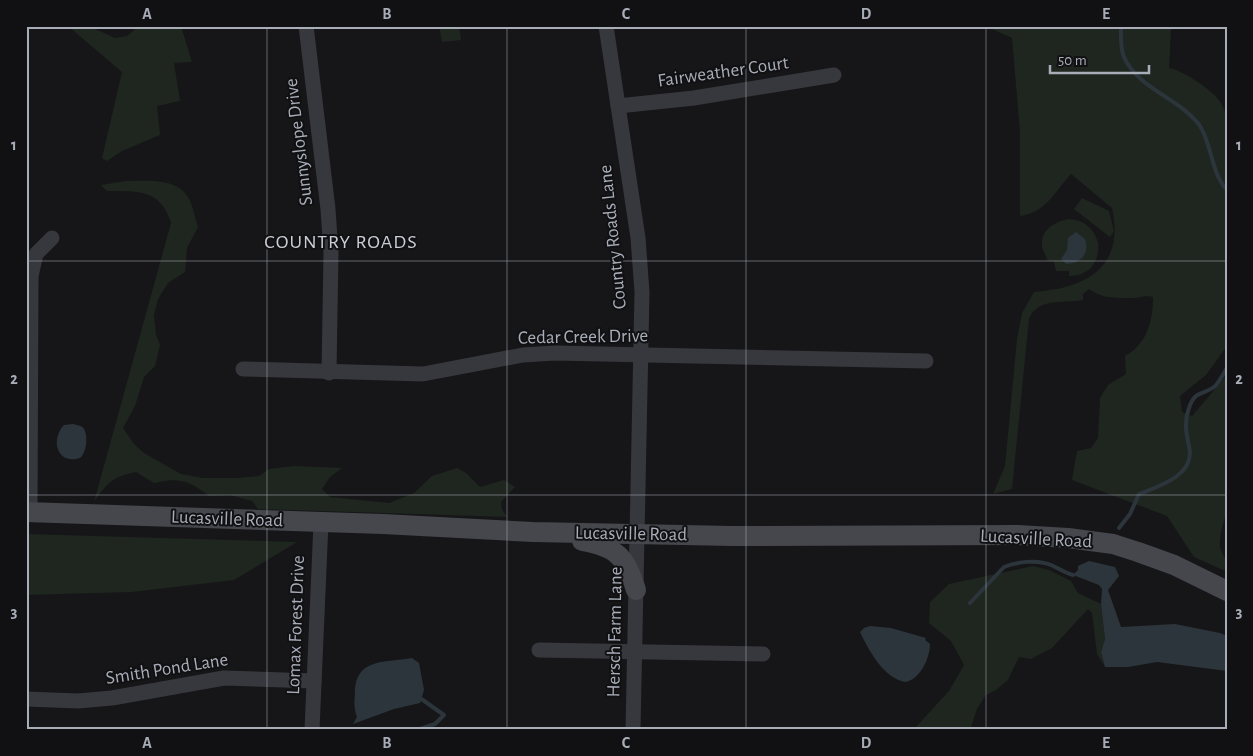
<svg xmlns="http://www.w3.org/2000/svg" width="1253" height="756" viewBox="0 0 1253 756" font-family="'Alegreya Sans',sans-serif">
  <rect width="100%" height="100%" fill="#161618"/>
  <g fill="#1e261f">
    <polygon points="68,26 89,26 115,38 127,36 139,26 181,26 192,62 174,63 180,101 157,106 160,135 122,151 107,161 102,158 122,72"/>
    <polygon points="439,26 459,26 461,40 442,42"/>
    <path d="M985,26H1175L1171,30L1169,68C1183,70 1214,91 1221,103C1224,108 1225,113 1227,118V346L1206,375L1180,396L1182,412L1192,416L1227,375V510C1224,522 1219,534 1220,547C1222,555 1227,558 1227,569L1223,570L1194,557L1167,516L1072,480L1077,451L1091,448L1098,438L1100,398L1108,385L1126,374L1125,356C1147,344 1153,321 1153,297C1144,295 1141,298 1133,298C1116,298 1103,299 1089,289L1083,294V300C1062,304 1038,297 1029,319L1012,489L993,494L1005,466L1017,339L1022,313L1034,292C1087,288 1125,267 1112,208L1071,174C1055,192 1045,213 1020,216V132L1012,38Z"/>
    <path d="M126,181C145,181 176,177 188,197C193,206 195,218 198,227L187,248L185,272L168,283L158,299L154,315L156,335L160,345L155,366L144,377L135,406L123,428L134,444L144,453L181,474L203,478H237L259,476L269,469L294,466L342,468L330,477L322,489L330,497L389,503L414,493L432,476L457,468L466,473L480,487L504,480L515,487L501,502L502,509L507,517L258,509L252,501L230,495L209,496C189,480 178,477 154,483L136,472C112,477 107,483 94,502L171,223C161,189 137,191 107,191L101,185Z"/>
    <polygon points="1082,198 1109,211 1114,231 1110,237 1074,209"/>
    <path d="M1069,219C1084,220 1094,228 1098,243C1100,262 1089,276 1069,276V271H1056L1054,262L1047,260C1046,254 1042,250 1042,245C1041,229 1056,221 1069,219Z"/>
    <polygon points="26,534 297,542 234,580 132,592 26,595"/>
    <polygon points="1033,566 1049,570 1071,581 1078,593 1101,604 1105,639 1101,652 1105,667 1097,654 1092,613 1088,609 1052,648 1031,659 1019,657 1008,680 996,690 986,695 977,709 970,730 913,730 949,691 964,665 951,641 929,623 930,602 949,584"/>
  </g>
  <g fill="#2c353c">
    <path d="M1076,232L1085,239C1090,253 1081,264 1066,264L1061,259L1067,250L1068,238Z"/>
    <path d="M73,424C76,425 79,425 82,427C89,432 87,453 80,458C57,465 50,440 64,425Z"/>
    <polygon points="1089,561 1115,567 1119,576 1108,590 1121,627 1175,624 1220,633 1227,636 1227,671 1157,662 1128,667 1105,667 1101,652 1105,639 1101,604 1102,589 1099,585 1073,575 1078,570 1078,566"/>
    <path d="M870,626L891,628L926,638L925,640L930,644C930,658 920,680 905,682C884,678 869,651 860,632L864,628Z"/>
    <path d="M412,658L419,663L424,690L420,703L394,709L353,724L357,717C354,709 354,702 355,694C355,658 383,663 412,658Z"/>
  </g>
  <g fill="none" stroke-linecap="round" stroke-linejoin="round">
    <g stroke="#2c353c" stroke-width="4">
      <path d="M1121,26C1121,35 1120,49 1124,57C1138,89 1180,98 1200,126C1212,145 1211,173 1227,190"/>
      <path d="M1119,528L1130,514L1139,494C1160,486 1196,475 1189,446C1186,433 1184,421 1189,408C1195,390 1203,395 1214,387C1219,383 1223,374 1227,368"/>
      <path d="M970,603L1004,567C1017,562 1037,559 1051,565C1058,568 1065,573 1073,575"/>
      <polyline points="417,730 435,724 444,715 420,698"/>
    </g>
    <g stroke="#37383d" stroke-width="15">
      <polyline points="306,26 328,209 331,253 329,373"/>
      <polyline points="606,26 638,238 642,292 633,730"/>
      <polyline points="618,106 694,98 834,75"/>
      <polyline points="243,369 423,374 523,355 555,353 926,361"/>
      <polyline points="30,512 31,276 36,254 52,238"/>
      <polyline points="539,650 763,654"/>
      <polyline points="26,699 78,701 112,698 224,678 314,681"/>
      <polyline points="312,730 321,522"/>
    </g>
    <g stroke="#45474d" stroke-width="20">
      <polyline points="26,512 383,524 533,532 732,536 1018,535 1068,538 1113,544 1138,552 1174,565 1227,591"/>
      <path d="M582,541C617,547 626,557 636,590"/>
    </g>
  </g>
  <path fill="none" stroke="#a8adb8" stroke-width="1" stroke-opacity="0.55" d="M267,26V730M507,26V730M746,26V730M986,26V730M26,261H1227M26,495H1227"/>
  <g text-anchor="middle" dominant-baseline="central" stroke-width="4" stroke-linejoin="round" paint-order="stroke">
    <g font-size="19" fill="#a8adb8" stroke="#111113">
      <text transform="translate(723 72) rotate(-8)">Fairweather Court</text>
      <text transform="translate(299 142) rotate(-97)">Sunnyslope Drive</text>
      <text transform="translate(613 237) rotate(-96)">Country Roads Lane</text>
      <text transform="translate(583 337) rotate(-1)">Cedar Creek Drive</text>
      <text transform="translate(227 519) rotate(2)">Lucasville Road</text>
      <text transform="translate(631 534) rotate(1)">Lucasville Road</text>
      <text transform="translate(1036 539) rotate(3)">Lucasville Road</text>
      <text transform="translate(296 625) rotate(-88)">Lomax Forest Drive</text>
      <text transform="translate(615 632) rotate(-89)">Hersch Farm Lane</text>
      <text transform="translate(167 669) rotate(-9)">Smith Pond Lane</text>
    </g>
    <g font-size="20" letter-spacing="1" fill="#c9ccd4" stroke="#111113">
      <text x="341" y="242">COUNTRY ROADS</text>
    </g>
  </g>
  <rect width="1253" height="756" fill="none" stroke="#111113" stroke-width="55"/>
  <path d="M1050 65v8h99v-8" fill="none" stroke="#a8adb8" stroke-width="2.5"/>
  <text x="1058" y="65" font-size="15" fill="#a8adb8" stroke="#111113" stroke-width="4" paint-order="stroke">50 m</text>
  <rect x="28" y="28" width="1198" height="700" fill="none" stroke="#a8adb8" stroke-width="2"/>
  <g font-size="16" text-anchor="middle" font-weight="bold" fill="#a8adb8">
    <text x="147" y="19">A</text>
    <text x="387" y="19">B</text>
    <text x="626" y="19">C</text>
    <text x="866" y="19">D</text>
    <text x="1106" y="19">E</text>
    <text x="14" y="150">1</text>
    <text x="1239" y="150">1</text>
    <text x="14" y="384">2</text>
    <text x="1239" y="384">2</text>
    <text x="14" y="617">3</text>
    <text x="1239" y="617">3</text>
    <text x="147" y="748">A</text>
    <text x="387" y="748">B</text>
    <text x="626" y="748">C</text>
    <text x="866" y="748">D</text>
    <text x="1106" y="748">E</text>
  </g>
</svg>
